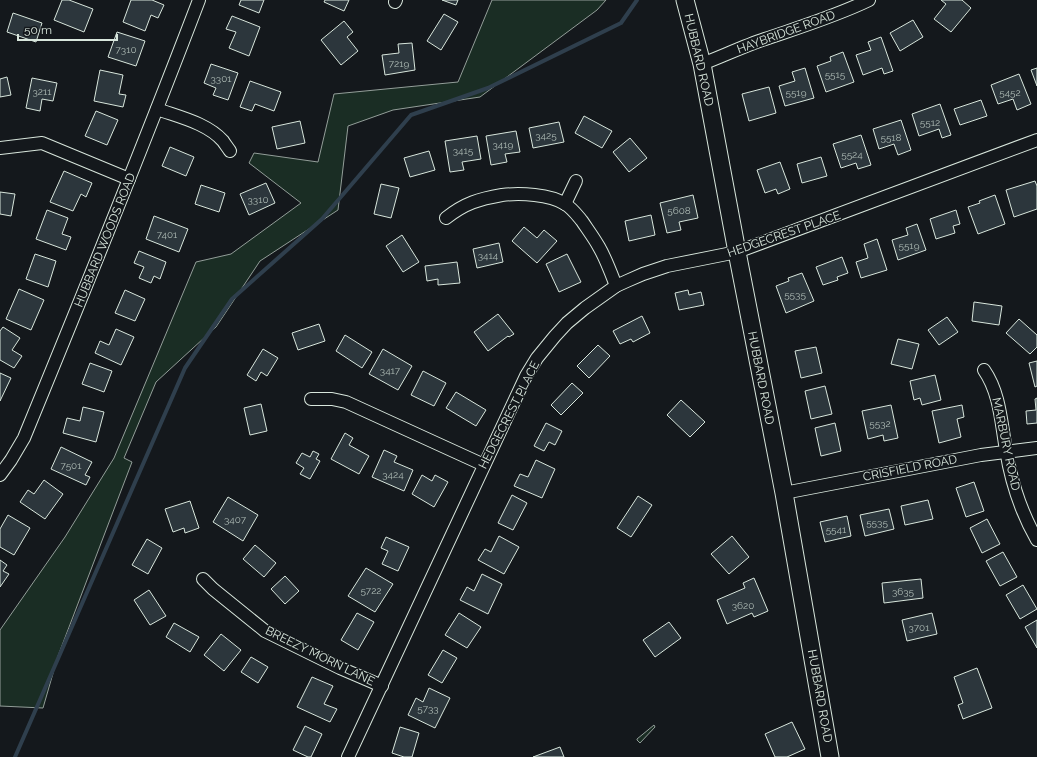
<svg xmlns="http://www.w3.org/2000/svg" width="1037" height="757" viewBox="0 0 1037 757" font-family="Raleway,sans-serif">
  <rect width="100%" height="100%" fill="#14181c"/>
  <g fill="#1a2d24" stroke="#939e99">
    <polygon points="492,0 606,0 597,10 480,97 393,110 348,126 338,210 260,261 216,327 156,382 124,458 132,462 58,656 43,708 0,706 0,630 65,537 114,458 196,262 231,254 301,203 249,163 254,153 318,162 334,94 458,82"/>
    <polygon points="654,725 655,727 640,743 637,740 637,739"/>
  </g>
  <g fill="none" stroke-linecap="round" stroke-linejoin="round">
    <polyline stroke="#2f3f4d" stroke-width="4" points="15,757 185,368 232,299 322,219 411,115 488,88 621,23 637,0"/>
  </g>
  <g fill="#2c363c" stroke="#d8e6dc">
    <polygon points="62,0 69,0 93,9 84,32 54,20"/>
    <polygon points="131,0 152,0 164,5 158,18 151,15 145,31 123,22"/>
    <polygon points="241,0 264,0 259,13 239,5"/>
    <polygon points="325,0 349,0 344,11 324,2"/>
    <polygon points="442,0 458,0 456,5"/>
    <polygon points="941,0 962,0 971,8 951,32 934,19 946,4"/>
    <polygon points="13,13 42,23 36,42 7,32"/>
    <polygon points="444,14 458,22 441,50 427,41"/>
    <polygon points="232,16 260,27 249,56 229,48 236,32 226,29"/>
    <polygon points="913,20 923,37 900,51 890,33"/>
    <polygon points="344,21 353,32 347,37 358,51 341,65 321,40"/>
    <polygon points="117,32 145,41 136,66 108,57"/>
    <polygon points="881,37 893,71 884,74 882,68 863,75 856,55 871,50 868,42"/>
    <polygon points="412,43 415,70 385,75 382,55 399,53 398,44"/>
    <polygon points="843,52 854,82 826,92 817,66 831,61 830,57"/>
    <polygon points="211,64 238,73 228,100 213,95 216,88 204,83"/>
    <polygon points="805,68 814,98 785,106 779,86 795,81 792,72"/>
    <polygon points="1037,68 1037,86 1031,70"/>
    <polygon points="100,70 123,75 119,94 126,95 123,107 94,101"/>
    <polygon points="1019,74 1031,104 1017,110 1013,99 998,104 991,85"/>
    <polygon points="7,77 11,95 0,97 0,79"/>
    <polygon points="32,78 57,83 53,101 42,99 40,111 26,108"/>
    <polygon points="250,81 281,92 274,111 255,104 252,111 240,107"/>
    <polygon points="769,87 776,113 749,121 742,94"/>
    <polygon points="981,100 987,116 960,125 954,109"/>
    <polygon points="940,104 951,135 942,138 939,129 919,136 912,114"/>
    <polygon points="96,111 118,120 107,145 85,136"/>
    <polygon points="584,116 612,131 602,148 575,133"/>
    <polygon points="901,120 911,150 898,155 894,144 879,149 873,129"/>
    <polygon points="300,121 305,143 277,149 272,127"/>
    <polygon points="559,122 564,142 533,148 529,128"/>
    <polygon points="516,131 520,152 505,154 507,162 491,165 486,136"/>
    <polygon points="861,135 871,165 858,169 856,163 841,168 833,144"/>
    <polygon points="477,136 481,159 462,162 464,170 450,172 445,141"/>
    <polygon points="630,138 647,158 629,172 613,152"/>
    <polygon points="170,147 194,157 186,176 162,166"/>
    <polygon points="429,151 435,170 410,177 404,158"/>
    <polygon points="821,157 827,176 802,183 797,164"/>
    <polygon points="780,162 790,189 778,194 776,189 765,193 757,170"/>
    <polygon points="64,171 92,183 86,197 81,194 73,211 50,202"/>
    <polygon points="1035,181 1037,186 1037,209 1014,217 1006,190"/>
    <polygon points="266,183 275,203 249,215 240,194"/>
    <polygon points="381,184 399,188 391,218 374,214"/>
    <polygon points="201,185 225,193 219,212 195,204"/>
    <polygon points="0,192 15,194 11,216 0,214"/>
    <polygon points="693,195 698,218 679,222 681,230 667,233 660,203"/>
    <polygon points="995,195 1005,224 978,234 968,207 980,203 979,201"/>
    <polygon points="47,210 68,218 62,234 71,237 66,250 36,239"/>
    <polygon points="956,210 960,224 953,226 955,233 936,239 930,219"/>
    <polygon points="651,215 655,235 629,241 625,221"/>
    <polygon points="154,216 188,229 179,252 146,239"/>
    <polygon points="917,224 926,250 898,260 892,240 908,235 906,228"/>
    <polygon points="524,227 537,238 544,230 557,241 537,263 512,241"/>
    <polygon points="402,235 419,262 403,272 386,246"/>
    <polygon points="877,239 887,270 861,278 856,262 868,258 864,244"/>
    <polygon points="499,243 503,262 477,268 473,249"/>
    <polygon points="139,251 166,262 160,279 154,276 151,283 139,278 144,267 134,263"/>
    <polygon points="35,254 56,261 48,287 26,279"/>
    <polygon points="567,254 581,282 559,292 546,264"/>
    <polygon points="842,257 848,273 837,277 838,280 823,285 816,267"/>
    <polygon points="457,262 460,283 438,285 438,279 427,281 425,266"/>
    <polygon points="802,273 814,301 786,313 776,286 789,281 788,278"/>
    <polygon points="19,289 44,300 31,330 6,319"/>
    <polygon points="125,290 145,299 135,321 115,313"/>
    <polygon points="688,290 689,295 701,292 704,305 679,310 675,293"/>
    <polygon points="974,302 1002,306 999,325 972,321"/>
    <polygon points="498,314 514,334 509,337 508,336 488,351 474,332"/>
    <polygon points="642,316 650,333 633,342 631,339 620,344 613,331"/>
    <polygon points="947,317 958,332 939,345 928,330"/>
    <polygon points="1019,319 1037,335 1037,347 1030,354 1006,333"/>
    <polygon points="319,324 325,341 298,350 292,333"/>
    <polygon points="3,327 20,338 12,350 22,356 14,368 0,360 0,331"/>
    <polygon points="116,329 134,337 121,365 95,353 100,341 109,345"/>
    <polygon points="345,335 372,352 362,368 336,351"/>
    <polygon points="898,339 919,344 912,369 891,364"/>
    <polygon points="598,345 610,356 589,378 577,366"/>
    <polygon points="816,347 822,373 801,378 795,351"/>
    <polygon points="263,349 278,358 267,376 261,372 256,381 247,375"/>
    <polygon points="383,349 412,366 398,390 369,374"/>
    <polygon points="1037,361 1037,386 1035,387 1029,363"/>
    <polygon points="90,363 112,371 104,392 82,384"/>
    <polygon points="423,371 446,383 434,406 411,395"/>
    <polygon points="0,373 11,378 0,401"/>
    <polygon points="935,375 941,400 922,405 920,398 914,400 910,381"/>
    <polygon points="572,383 583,393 561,415 551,405"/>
    <polygon points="825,386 832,414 811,419 805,391"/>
    <polygon points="456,392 486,410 476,426 446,408"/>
    <polygon points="1037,398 1037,423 1027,424 1026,411 1036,410 1035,399"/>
    <polygon points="681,400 705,422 690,437 667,415"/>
    <polygon points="261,404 267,431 250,435 244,408"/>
    <polygon points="891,405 898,438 884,441 883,435 868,439 862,411"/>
    <polygon points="962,405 964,417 957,419 961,437 939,443 932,411"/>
    <polygon points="83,407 104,412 96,442 63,433 67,418 80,421"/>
    <polygon points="546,423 562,431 555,445 549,442 544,451 534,446"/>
    <polygon points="835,423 841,451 821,456 815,428"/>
    <polygon points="345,433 353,438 349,445 369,456 359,474 331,459"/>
    <polygon points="61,447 92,462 85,475 90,477 86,485 51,469"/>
    <polygon points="384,450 397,456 394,462 413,470 404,491 372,477"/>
    <polygon points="313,451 319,454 316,459 320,461 310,479 300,474 304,468 296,463 302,453 310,457"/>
    <polygon points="536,460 555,469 542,498 514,486 520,474 528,477"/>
    <polygon points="422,475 432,481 435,475 448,482 434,507 412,494"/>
    <polygon points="44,480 63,494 45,519 20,502 28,490 34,494"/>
    <polygon points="974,482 984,511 966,517 956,488"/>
    <polygon points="512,495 527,503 513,530 498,523"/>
    <polygon points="638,496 652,505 631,537 617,528"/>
    <polygon points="228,497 258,515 243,541 213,522"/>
    <polygon points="928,500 933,519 905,525 901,506"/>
    <polygon points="190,501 199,528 185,533 184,528 173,532 165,509"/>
    <polygon points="889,509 894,529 865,536 860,515"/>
    <polygon points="8,515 30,528 14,555 0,547 0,529"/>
    <polygon points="847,516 851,536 825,542 820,522"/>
    <polygon points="987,519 1000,544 982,553 970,528"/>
    <polygon points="499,536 519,547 504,574 478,560 485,549 491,552"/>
    <polygon points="732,536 749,557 729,574 711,554"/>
    <polygon points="386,537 409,547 398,571 382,564 388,551 381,548"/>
    <polygon points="147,539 162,548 148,574 132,565"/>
    <polygon points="255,545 276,563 264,577 243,559"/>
    <polygon points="1003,552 1017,577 1000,586 986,561"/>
    <polygon points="0,560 7,565 3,571 9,574 0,587"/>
    <polygon points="366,568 393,584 375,612 348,596"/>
    <polygon points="482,574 502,584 488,614 460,600 467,587 474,591"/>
    <polygon points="285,576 299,591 285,604 271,589"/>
    <polygon points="754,578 768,611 754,617 752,613 727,624 717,600 745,588 743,583"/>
    <polygon points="921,579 923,598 884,603 882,583"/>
    <polygon points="1023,585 1037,609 1020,619 1006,595"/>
    <polygon points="149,590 166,616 150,625 134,600"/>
    <polygon points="357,613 374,622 358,650 341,640"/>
    <polygon points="459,613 481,627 467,648 445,635"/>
    <polygon points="932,613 937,634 907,641 902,620"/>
    <polygon points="1037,620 1037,648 1025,627"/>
    <polygon points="669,622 681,638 655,657 643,640"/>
    <polygon points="174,623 199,637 190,652 166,637"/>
    <polygon points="221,634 241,650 224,671 204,655"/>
    <polygon points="443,650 457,658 442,683 428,675"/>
    <polygon points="251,657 268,667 258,683 241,672"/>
    <polygon points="977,668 992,708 963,719 958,705 963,703 954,677"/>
    <polygon points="312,677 333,686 324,704 337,709 330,722 297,707"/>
    <polygon points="429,688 450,698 435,728 408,715 416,698 423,702"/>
    <polygon points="792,722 805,749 787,757 775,757 765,734"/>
    <polygon points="305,726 322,734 311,757 308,757 293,750"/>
    <polygon points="400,727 419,733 412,757 404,757 392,753"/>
    <polygon points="560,747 564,757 533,757"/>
  </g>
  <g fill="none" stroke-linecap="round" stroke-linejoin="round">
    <defs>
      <g id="street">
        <polyline points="395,2 396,0"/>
        <path d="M702,64C723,56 744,46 765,39C800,27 836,16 869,0"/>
        <path d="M157,109C179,117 207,123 223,141C225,144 228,148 230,151"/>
        <polyline points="0,148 42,143 129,179"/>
        <polyline points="565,204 576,181"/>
        <path d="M446,218C465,203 479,199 502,195C520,193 550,194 565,204C572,208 577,215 582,221C588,230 594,238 599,247C606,259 611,273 616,286"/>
        <path d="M984,370C1000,393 1001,422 1006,450C1011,481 1021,512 1037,540"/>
        <polyline points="311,399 332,399 346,402 484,465"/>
        <path d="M0,475L11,460L24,438C84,292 143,147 199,0"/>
        <polyline points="784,493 981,455 1037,448"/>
        <polyline points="203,579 213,589 265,631 340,668 382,686"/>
        <polyline points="348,757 526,376 537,358 555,336 567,323 585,308 616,286 627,281 643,274 667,266 737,252 1037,140"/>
      </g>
      <polyline id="secondary" points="685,0 702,64 737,252 784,493 830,757"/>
    </defs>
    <use href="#street" stroke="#d8e6dc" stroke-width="14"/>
    <use href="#secondary" stroke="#d8e6dc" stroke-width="19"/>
    <use href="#street" stroke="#14181c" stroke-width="12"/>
    <use href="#secondary" stroke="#14181c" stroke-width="17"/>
  </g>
  <g text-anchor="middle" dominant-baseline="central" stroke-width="3" stroke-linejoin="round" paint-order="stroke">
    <g font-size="10" fill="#adbab4">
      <text x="126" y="49">7310</text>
      <text x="399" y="63">7219</text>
      <text x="835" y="74">5515</text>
      <text x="221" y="78">3301</text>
      <text x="42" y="91">3211</text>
      <text x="796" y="92">5519</text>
      <text x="1010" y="92">5452</text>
      <text x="930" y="122">5512</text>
      <text x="546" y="135">3425</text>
      <text x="891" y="137">5518</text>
      <text x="503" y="144">3419</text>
      <text x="463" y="150">3415</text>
      <text x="852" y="154">5524</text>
      <text x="258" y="199">3310</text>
      <text x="679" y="210">5608</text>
      <text x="167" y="234">7401</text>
      <text x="909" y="245">5519</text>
      <text x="488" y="255">3414</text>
      <text x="795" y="294">5535</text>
      <text x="390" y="370">3417</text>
      <text x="880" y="423">5532</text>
      <text x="71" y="465">7501</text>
      <text x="393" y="474">3424</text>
      <text x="235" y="519">3407</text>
      <text x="877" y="522">5535</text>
      <text x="836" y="529">5541</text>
      <text x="371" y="590">5722</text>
      <text x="903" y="591">3635</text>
      <text x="743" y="605">3620</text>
      <text x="919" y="627">3701</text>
      <text x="428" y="708">5733</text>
    </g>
    <g font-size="12" fill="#d8e6dc" stroke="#14181c">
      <text transform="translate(786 32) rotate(-20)">HAYBRIDGE ROAD</text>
      <text transform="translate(699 60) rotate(77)">HUBBARD ROAD</text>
      <text transform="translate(784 234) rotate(-19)">HEDGECREST PLACE</text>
      <text transform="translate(105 240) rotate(-68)">HUBBARD WOODS ROAD</text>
      <text transform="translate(761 378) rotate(79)">HUBBARD ROAD</text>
      <text transform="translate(509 415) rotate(-63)">HEDGECREST PLACE</text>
      <text transform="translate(1006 444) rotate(78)">MARBURY ROAD</text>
      <text transform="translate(910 468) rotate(-11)">CRISFIELD ROAD</text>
      <text transform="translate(320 656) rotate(26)">BREEZY MORN LANE</text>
      <text transform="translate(820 696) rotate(80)">HUBBARD ROAD</text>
    </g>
  </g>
  <path d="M18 34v6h99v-6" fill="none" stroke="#d8e6dc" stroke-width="2"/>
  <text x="24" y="34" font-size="12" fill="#d8e6dc" stroke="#14181c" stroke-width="3" paint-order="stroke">50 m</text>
</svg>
